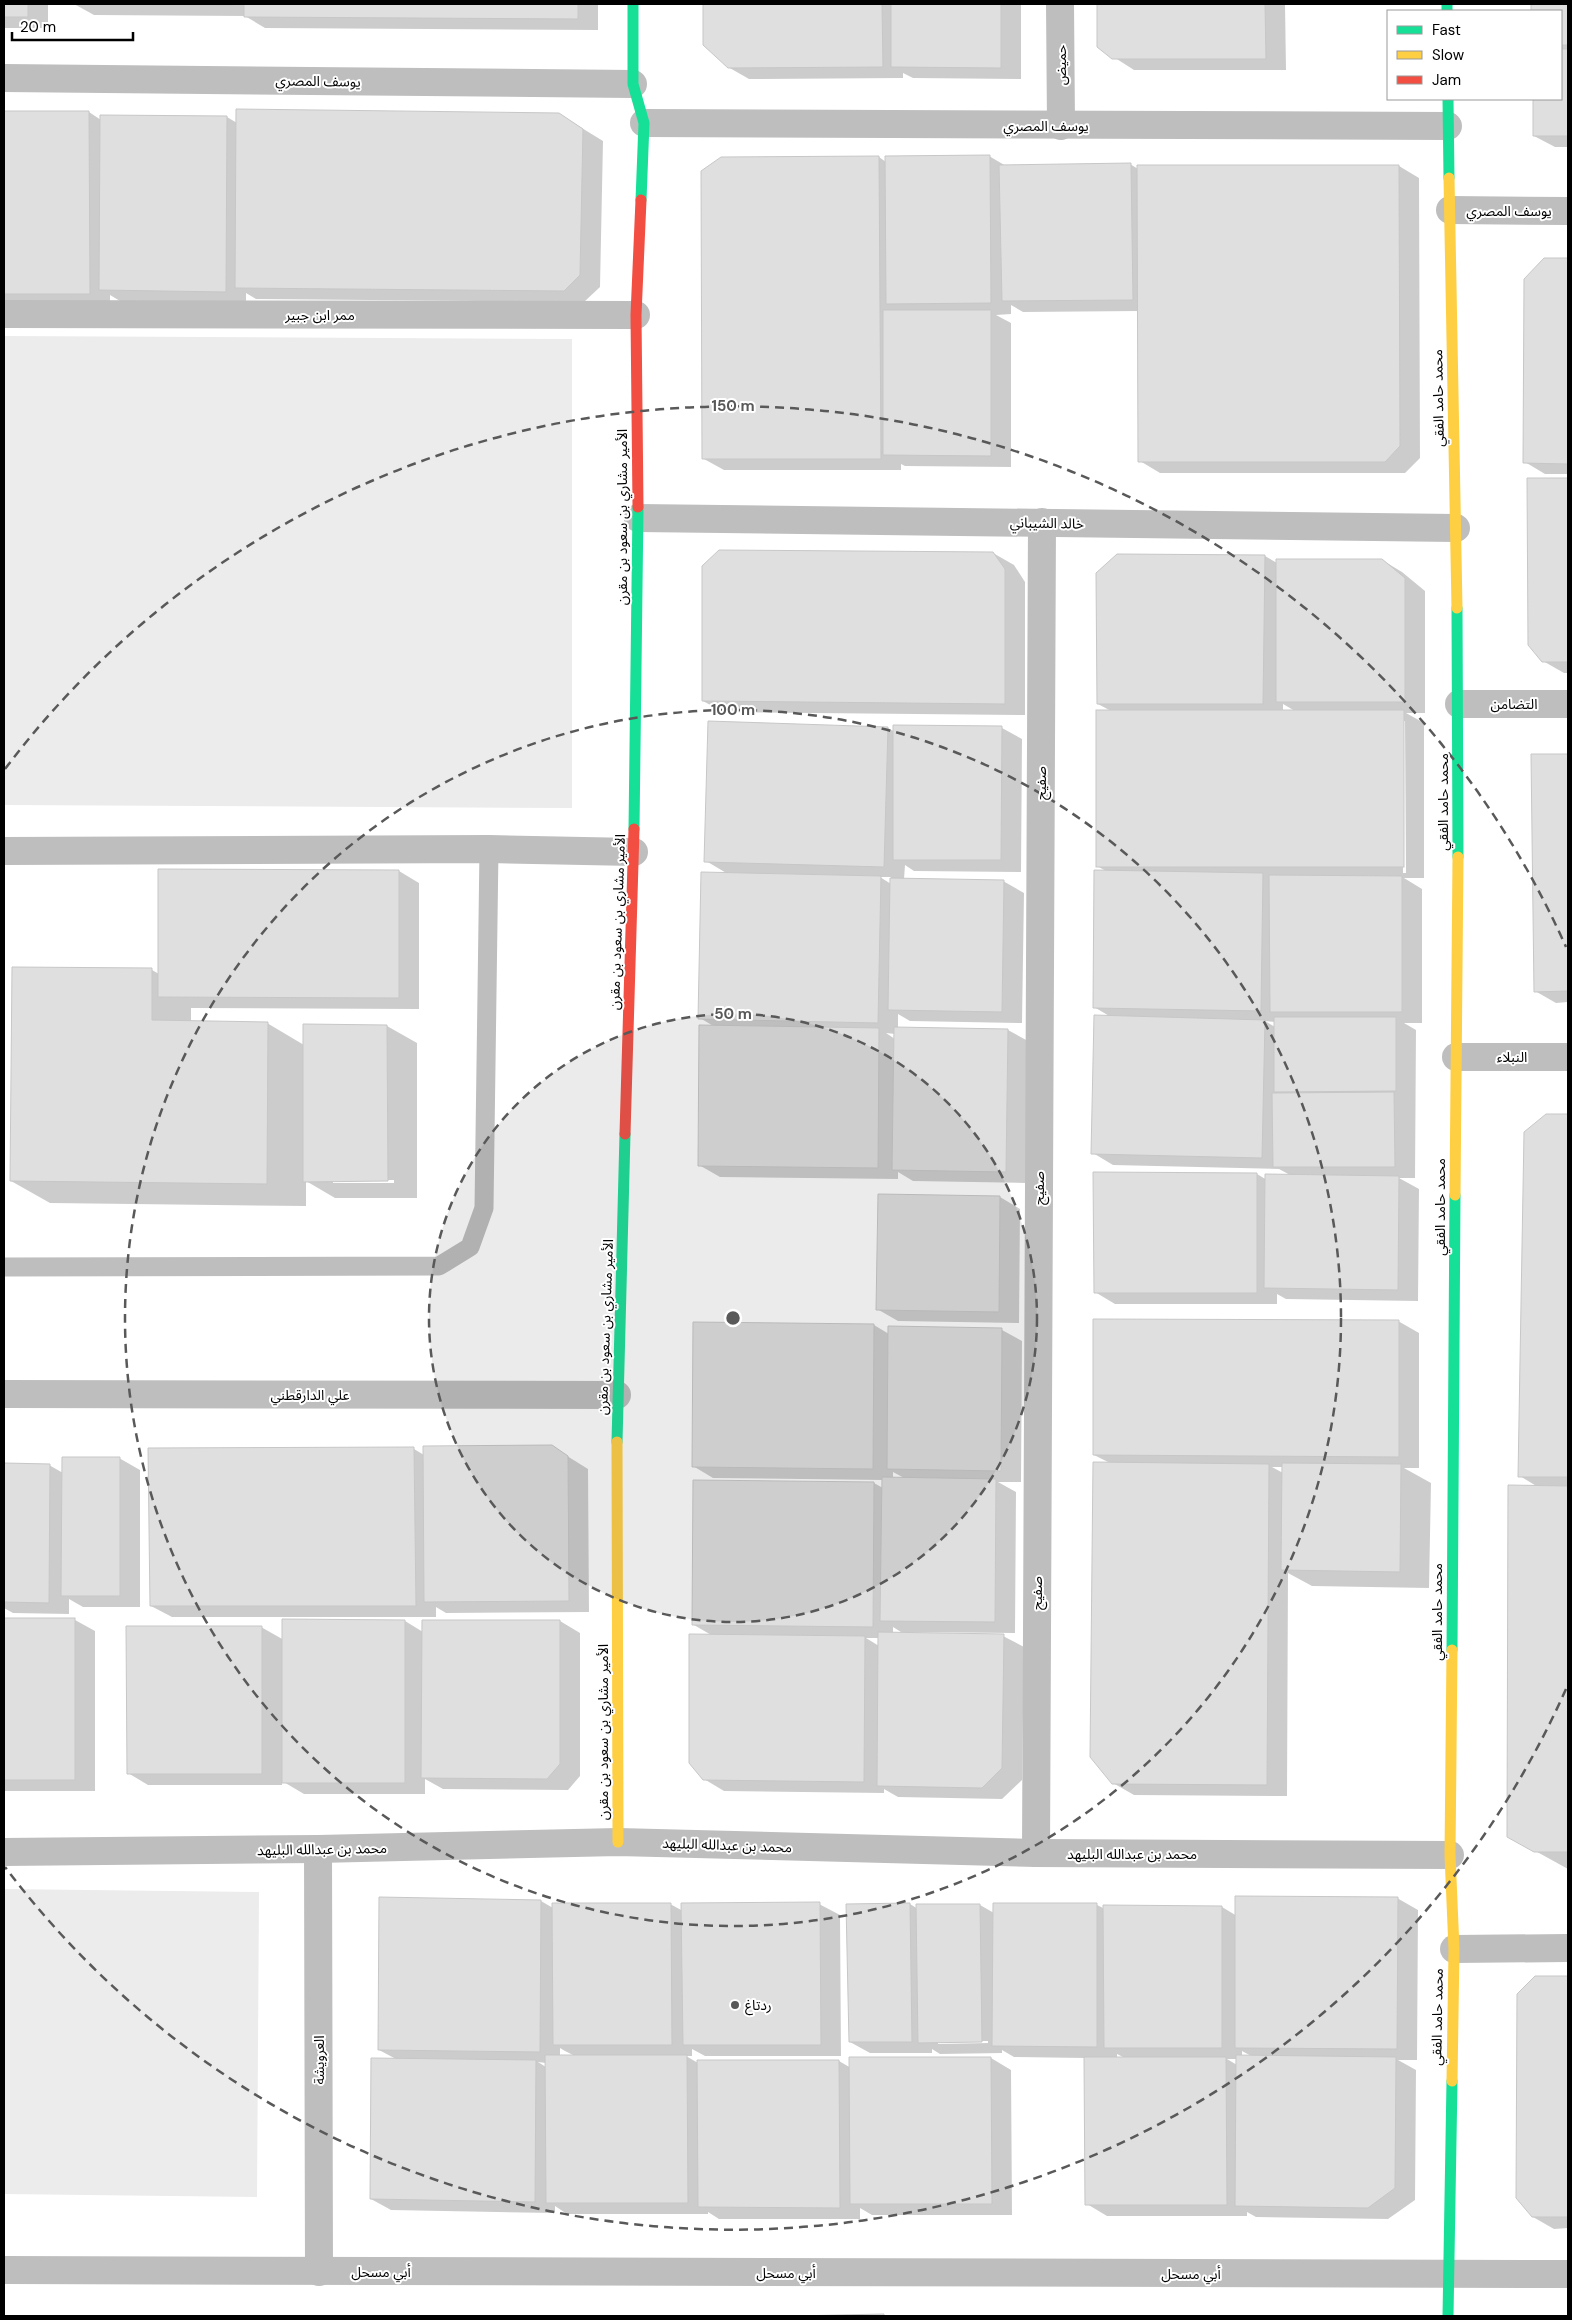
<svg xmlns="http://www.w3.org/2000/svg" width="1572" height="2320" viewBox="0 0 1572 2320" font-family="'DM Sans','Noto Sans Arabic',sans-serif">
  <rect width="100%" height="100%" fill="#fff"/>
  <g fill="#ececec">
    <polygon points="4,336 572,339 572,808 4,805"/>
    <polygon points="4,1889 259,1892 257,2197 4,2194"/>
  </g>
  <g fill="#0003" fill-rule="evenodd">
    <rect x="4" y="4" width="44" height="24"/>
    <polygon points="74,4 598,4 598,30 265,28 245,16 94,15"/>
    <polygon points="704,4 1021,4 1021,79 913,78 903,73 903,78 749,79 728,67 704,44"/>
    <polygon points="1098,4 1285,4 1286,70 1134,70 1098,47"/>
    <polygon points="1532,4 1568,4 1568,147 1555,147 1534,136 1534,99 1561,99 1561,11 1532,11"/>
    <polygon points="4,112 89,112 101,120 227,117 237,123 559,114 603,141 600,287 584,302 256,299 246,293 246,303 120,301 110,295 110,305 4,305"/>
    <polygon points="989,156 1006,166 1130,164 1138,169 1399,166 1419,178 1420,458 1405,473 1160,473 1140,461 1139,311 1023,312 1011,305 1011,314 996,315 1011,323 1011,467 905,466 901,464 901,470 724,470 704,459 879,157 886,162"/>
    <polygon points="1544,259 1568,259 1568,474 1545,474 1525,462"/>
    <polygon points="1528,480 1568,480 1568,673 1564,673 1543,661"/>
    <polygon points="993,553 1014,565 1025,582 1025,715 723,712 703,701"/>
    <path d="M1265,556L1277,563L1382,560L1402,572L1425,591V713H1406L1424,723V878H1404L1422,889V1023H1404L1416,1030L1415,1178H1399L1419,1189L1418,1301L1286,1299L1277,1294V1304H1115L1095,1292L1257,1174L1267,1180L1290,1175L1279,1169L1113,1165L1093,1153L1111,1017L1094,1007L1106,871L1097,866L1111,711L1098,704ZM1283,704L1295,711H1283ZM1402,721H1405L1406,873H1403ZM1265,1021L1275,1022V1027Z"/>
    <path d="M888,728L895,732L1002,728L1022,739L1021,872L914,871L905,865L904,879L1003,881L1024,893L1022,1023L910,1021L898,1014V1028L1008,1030L1028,1041L1026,1183L913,1181L898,1172V1179L720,1177L699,1165L715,1027L700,1018L728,874L706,861ZM880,877H891V884ZM886,1033L895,1034V1039Z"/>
    <polygon points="1568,755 1568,1002 1556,1003 1535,991 1532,756"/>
    <path d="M399,871L419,883V1009L191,1008V1022L267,1023L304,1045V1026H387L417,1043V1198H335L306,1181V1206L50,1203L11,1181L152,970L159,974ZM333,1180H394V1183H333Z"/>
    <polygon points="1547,1115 1568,1116 1568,1869 1508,1836 1538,1487 1520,1476"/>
    <polygon points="879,1195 1000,1197 1020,1209 1019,1323 898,1321 877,1309"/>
    <path d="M1398,1321L1419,1333V1468H1404L1431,1483L1429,1588L1312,1586L1288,1573L1287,1796L1134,1795L1113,1783L1110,1463L1094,1455ZM1272,1467H1283V1473Z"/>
    <path d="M694,1323L874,1325L889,1334V1328L1002,1330L1022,1341L1021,1482H998L1016,1492L1015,1633L901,1632L893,1627V1634L1003,1636L1024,1647L1022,1780L1002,1799L898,1797L884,1789V1793L724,1791L704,1779L713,1636L694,1625V1481L874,1483L883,1488V1480L713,1478L693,1466ZM893,1472L906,1479H893ZM866,1638H880L879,1646Z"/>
    <polygon points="551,1446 588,1469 589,1612 446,1613 436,1607 436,1617 172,1617 151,1606 414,1449 424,1455"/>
    <polygon points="119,1458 140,1470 140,1607 83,1607 69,1599 69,1614 13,1613 4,1608 4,1465 49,1465 63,1473"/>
    <polygon points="4,1619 75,1620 95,1631 95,1791 4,1791"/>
    <polygon points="405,1621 423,1632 560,1621 580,1633 580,1776 568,1790 443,1789 425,1779 425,1794 304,1794 282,1781 282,1785 148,1785 128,1773 261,1627 284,1640"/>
    <path d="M1397,1898L1418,1910L1417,2060H1398L1416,2070L1415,2200L1388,2219L1256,2217L1247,2212V2216H1107L1087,2204L1085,2058L1014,2057L1002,2050V2053L940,2054L932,2049V2053H870L850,2042L910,1904L918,1909L980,1905L994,1913V1904L1097,1905L1105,1909L1222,1907L1237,1916ZM938,2041H988V2043L938,2044ZM1242,2051L1253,2057H1242ZM1117,2054L1125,2058H1117ZM1227,2059H1237V2065Z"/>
    <path d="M541,1901L553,1908L670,1904L683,1911L819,1904L840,1915L841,2056H705L692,2049V2056H686L698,2063L839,2061L851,2068L991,2058L1011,2070L1012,2215H872L860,2208V2219H719L708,2212V2214H567L555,2206V2213L391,2210L371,2199L396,2059L379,2050ZM560,2048L565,2051L575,2056H560ZM538,2062L546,2063V2067Z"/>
    <polygon points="1536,1977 1568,1977 1568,2228 1554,2229 1533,2217"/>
  </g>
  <g fill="#dfdfdf" stroke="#c7c7c7">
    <rect x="4" y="4" width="24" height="13"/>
    <polygon points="72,4 233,4 233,5"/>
    <polygon points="244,4 578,4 578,19 244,17"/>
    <polygon points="703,4 882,4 883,67 728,68 703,45"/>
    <polygon points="891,4 1001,4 1001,68 891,67"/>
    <polygon points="1097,4 1265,4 1266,59 1112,59 1097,47"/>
    <polygon points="1531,4 1568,4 1568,45 1561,45 1561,11 1531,11"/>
    <polygon points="1561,49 1568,49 1568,136 1533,136 1533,99 1561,99"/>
    <polygon points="236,109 559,113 583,129 580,275 564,291 235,288"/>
    <polygon points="4,111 89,111 90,294 4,294"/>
    <polygon points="100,115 227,116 226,292 99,290"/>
    <polygon points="990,155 991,303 886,304 885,156"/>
    <polygon points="879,156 881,459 702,459 701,171 721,157"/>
    <polygon points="1131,163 1133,300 1002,301 999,165"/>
    <polygon points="1137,165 1399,165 1400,446 1385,462 1138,462"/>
    <polygon points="1544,258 1568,258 1568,464 1523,463 1524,279"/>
    <polygon points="883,310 991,310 991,456 883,455"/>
    <polygon points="1527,478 1568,478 1568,662 1542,662 1528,645"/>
    <polygon points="719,550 993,552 1005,569 1005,704 702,701 702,566"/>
    <polygon points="1117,554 1265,555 1263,704 1097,704 1096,573"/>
    <polygon points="1276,559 1382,559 1405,578 1405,702 1276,702"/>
    <rect x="1096" y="710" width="308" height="157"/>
    <polygon points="708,721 888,727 884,867 704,862"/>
    <polygon points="893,725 1002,726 1001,860 893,860"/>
    <polygon points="1531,754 1568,754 1568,991 1534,992"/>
    <polygon points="158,869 399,870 399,998 158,997"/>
    <polygon points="1094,870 1263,873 1261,1011 1093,1008"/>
    <polygon points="701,872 881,876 878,1023 698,1019"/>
    <polygon points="1269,875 1402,876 1402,1012 1270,1012"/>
    <polygon points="890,878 1004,880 1002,1012 888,1010"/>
    <polygon points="12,967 152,968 152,1020 268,1022 267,1184 10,1181"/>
    <polygon points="1094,1015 1265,1020 1262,1158 1091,1154"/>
    <polygon points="1274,1017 1396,1017 1396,1091 1274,1092"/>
    <polygon points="303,1024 387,1025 388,1181 303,1182"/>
    <polygon points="699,1025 879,1028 878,1168 698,1166"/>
    <polygon points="894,1027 1008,1029 1006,1172 892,1170"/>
    <polygon points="1394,1092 1395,1167 1273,1167 1272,1093"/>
    <polygon points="1546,1114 1568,1114 1568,1477 1518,1477 1524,1132"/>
    <polygon points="1093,1172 1257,1173 1257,1293 1094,1293"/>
    <polygon points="1265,1174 1399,1176 1398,1290 1264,1288"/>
    <polygon points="878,1194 1000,1196 999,1312 876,1310"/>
    <polygon points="1093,1319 1399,1320 1399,1457 1093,1455"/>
    <polygon points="693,1322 874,1324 873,1469 692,1467"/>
    <polygon points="888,1326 1002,1328 1001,1471 887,1469"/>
    <polygon points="552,1445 568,1456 569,1601 424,1602 423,1446"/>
    <polygon points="414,1447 416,1606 150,1606 148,1448"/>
    <polygon points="62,1457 120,1457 120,1596 61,1596"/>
    <polygon points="1093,1462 1269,1464 1267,1785 1112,1784 1090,1757"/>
    <polygon points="4,1463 50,1464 49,1603 4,1602"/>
    <polygon points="1282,1463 1401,1464 1400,1572 1281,1570"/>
    <polygon points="882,1477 996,1479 995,1622 880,1621"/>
    <polygon points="693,1480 874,1482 873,1627 692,1625"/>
    <polygon points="1508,1485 1568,1486 1568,1852 1534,1852 1507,1837"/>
    <rect x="4" y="1618" width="71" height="162"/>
    <polygon points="282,1619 405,1620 405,1783 282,1783"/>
    <polygon points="422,1620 560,1620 560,1764 547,1779 421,1778"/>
    <polygon points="126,1626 262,1626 262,1774 127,1774"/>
    <polygon points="878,1632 1004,1634 1002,1768 982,1788 877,1786"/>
    <polygon points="689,1634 865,1636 864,1782 703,1780 689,1763"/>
    <polygon points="1235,1896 1398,1897 1397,2049 1235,2048"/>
    <polygon points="379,1897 541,1900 540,2052 378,2050"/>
    <polygon points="820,1902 821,2045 683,2045 681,1903"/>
    <polygon points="552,1903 671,1903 672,2045 553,2045"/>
    <polygon points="910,1903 912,2042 849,2042 846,1904"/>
    <polygon points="993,1903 1097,1903 1097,2047 992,2046"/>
    <polygon points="916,1904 980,1904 982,2042 918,2043"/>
    <polygon points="1103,1905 1222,1906 1222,2048 1104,2048"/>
    <polygon points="1535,1976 1568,1976 1568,2217 1532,2217 1516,2198 1517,1994"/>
    <polygon points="545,2055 687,2055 688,2203 546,2203"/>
    <polygon points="1236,2055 1396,2057 1395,2188 1368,2208 1235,2206"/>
    <polygon points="849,2057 991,2057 992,2204 850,2204"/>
    <polygon points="1084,2057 1226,2057 1227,2205 1085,2205"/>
    <polygon points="371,2058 536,2060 535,2202 370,2199"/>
    <polygon points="697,2060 839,2060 840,2208 698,2207"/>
    <polygon points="884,2314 884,2316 794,2316"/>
  </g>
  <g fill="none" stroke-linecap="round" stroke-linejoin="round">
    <polyline stroke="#bebebe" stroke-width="19" points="4,1267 439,1266 470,1247 484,1208 489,849"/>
    <g stroke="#bebebe" stroke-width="28">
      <polyline points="1060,4 1061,126"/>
      <polyline points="4,78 633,84"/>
      <polyline points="644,123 1448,126"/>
      <polyline points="1450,210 1568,211"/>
      <polyline points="4,314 636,315"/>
      <polyline points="638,518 1456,528"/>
      <polyline points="1459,704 1568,704"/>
      <polyline points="4,851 489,849 634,852"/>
      <polyline points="1456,1057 1568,1057"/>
      <polyline points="4,1394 617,1395"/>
      <polyline points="318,1849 319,2272"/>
      <polyline points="4,1852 318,1849 618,1842 1036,1853 1450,1855"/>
      <polyline points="1036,1853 1042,522"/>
      <polyline points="1454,1949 1568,1948"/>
      <polyline points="4,2270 1568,2274"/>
    </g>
    <g stroke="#16e098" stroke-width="11">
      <polyline points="633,4 633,84 644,123 641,200"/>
      <polyline points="1447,4 1447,11"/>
      <polyline points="1448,99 1449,178"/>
      <polyline points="1457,608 1458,857"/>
      <polyline points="634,829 638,507"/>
      <polyline points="617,1442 625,1134"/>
      <polyline points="1452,1650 1455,1195"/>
      <polyline points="1448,2316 1452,2081"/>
    </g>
    <g stroke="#ffcf43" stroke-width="11">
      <polyline points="1449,178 1457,608"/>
      <polyline points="1455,1195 1458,857"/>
      <polyline points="617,1442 618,1842"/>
      <polyline points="1452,1650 1450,1855 1454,1949 1452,2081"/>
    </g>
    <g stroke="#f24e42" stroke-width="11">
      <polyline points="638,507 636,315 641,200"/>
      <polyline points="625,1134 634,829"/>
    </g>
  </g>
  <circle cx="733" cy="1318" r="304" fill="#595959" fill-opacity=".12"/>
  <g fill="none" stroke="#595959" stroke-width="2.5" stroke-dasharray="9 6">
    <circle cx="733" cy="1318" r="304"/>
    <circle cx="733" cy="1318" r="608"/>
    <path d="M1566 1689A912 912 0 0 1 5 1867M5 769A912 912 0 0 1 1566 947"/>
  </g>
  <circle fill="#595959" stroke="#fff" stroke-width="2" cx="735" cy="2005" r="5"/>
  <g text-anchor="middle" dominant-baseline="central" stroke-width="4" stroke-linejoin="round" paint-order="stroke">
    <g font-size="14" fill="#000" stroke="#fff">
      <text transform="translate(1061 65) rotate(-90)">حميض</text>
      <text transform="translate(318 81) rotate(1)">يوسف المصري</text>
      <text x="1046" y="126">يوسف المصري</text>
      <text x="1509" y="211">يوسف المصري</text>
      <text x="320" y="315">ممر ابن جبير</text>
      <text transform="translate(1438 398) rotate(-91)">محمد حامد الفقي</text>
      <text transform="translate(622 517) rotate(-90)">الأمير مشاري بن سعود بن مقرن</text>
      <text transform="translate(1047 523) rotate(1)">خالد الشيباني</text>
      <text x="1514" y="704">التضامن</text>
      <text transform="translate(1041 783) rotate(-90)">صفيح</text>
      <text transform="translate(1443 802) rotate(-90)">محمد حامد الفقي</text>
      <text transform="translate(617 922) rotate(-88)">الأمير مشاري بن سعود بن مقرن</text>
      <text x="1512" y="1057">النبلاء</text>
      <text transform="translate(1039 1188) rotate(-90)">صفيح</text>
      <text transform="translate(1440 1207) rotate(-90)">محمد حامد الفقي</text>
      <text transform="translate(605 1327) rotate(-88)">الأمير مشاري بن سعود بن مقرن</text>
      <text x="310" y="1395">علي الدارقطني</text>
      <text transform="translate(1037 1593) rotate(-90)">صفيح</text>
      <text transform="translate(1437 1612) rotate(-90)">محمد حامد الفقي</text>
      <text transform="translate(603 1732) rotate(-90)">الأمير مشاري بن سعود بن مقرن</text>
      <text transform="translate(727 1845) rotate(2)">محمد بن عبدالله البليهد</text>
      <text transform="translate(322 1849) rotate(-1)">محمد بن عبدالله البليهد</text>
      <text x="1132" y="1854">محمد بن عبدالله البليهد</text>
      <text transform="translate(1437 2017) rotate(-89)">محمد حامد الفقي</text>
      <text transform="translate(319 2060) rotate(-90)">العرويشة</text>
      <text x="381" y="2272">أبي مسحل</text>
      <text x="786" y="2273">أبي مسحل</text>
      <text x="1191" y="2274">أبي مسحل</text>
    </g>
    <g font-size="14" fill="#000" stroke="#fff" text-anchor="start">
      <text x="745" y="2005">ردتاغ</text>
    </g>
  </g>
  <circle cx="733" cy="1318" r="8" fill="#595959" stroke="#fff" stroke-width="2.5"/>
  <g font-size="15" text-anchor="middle" font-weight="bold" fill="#595959" stroke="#fff" stroke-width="4" stroke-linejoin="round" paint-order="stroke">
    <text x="733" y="411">150 m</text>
    <text x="733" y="715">100 m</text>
    <text x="733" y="1019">50 m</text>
  </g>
  <rect width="1572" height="2320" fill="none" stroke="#000000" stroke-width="10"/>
  <rect x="1387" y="10" width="175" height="90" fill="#ffffff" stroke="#999999"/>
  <rect x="1397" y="26" width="25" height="8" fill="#16e098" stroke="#999999"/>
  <text x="1432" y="35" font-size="15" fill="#000000">Fast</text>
  <rect x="1397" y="51" width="25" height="8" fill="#ffcf43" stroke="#999999"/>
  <text x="1432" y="60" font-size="15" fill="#000000">Slow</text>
  <rect x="1397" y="76" width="25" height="8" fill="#f24e42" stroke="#999999"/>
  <text x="1432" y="85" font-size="15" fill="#000000">Jam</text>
  <path d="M12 32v8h121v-8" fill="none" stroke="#000000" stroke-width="2.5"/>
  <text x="20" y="32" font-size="15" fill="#000000" stroke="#ffffff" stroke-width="4" paint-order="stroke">20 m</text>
</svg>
